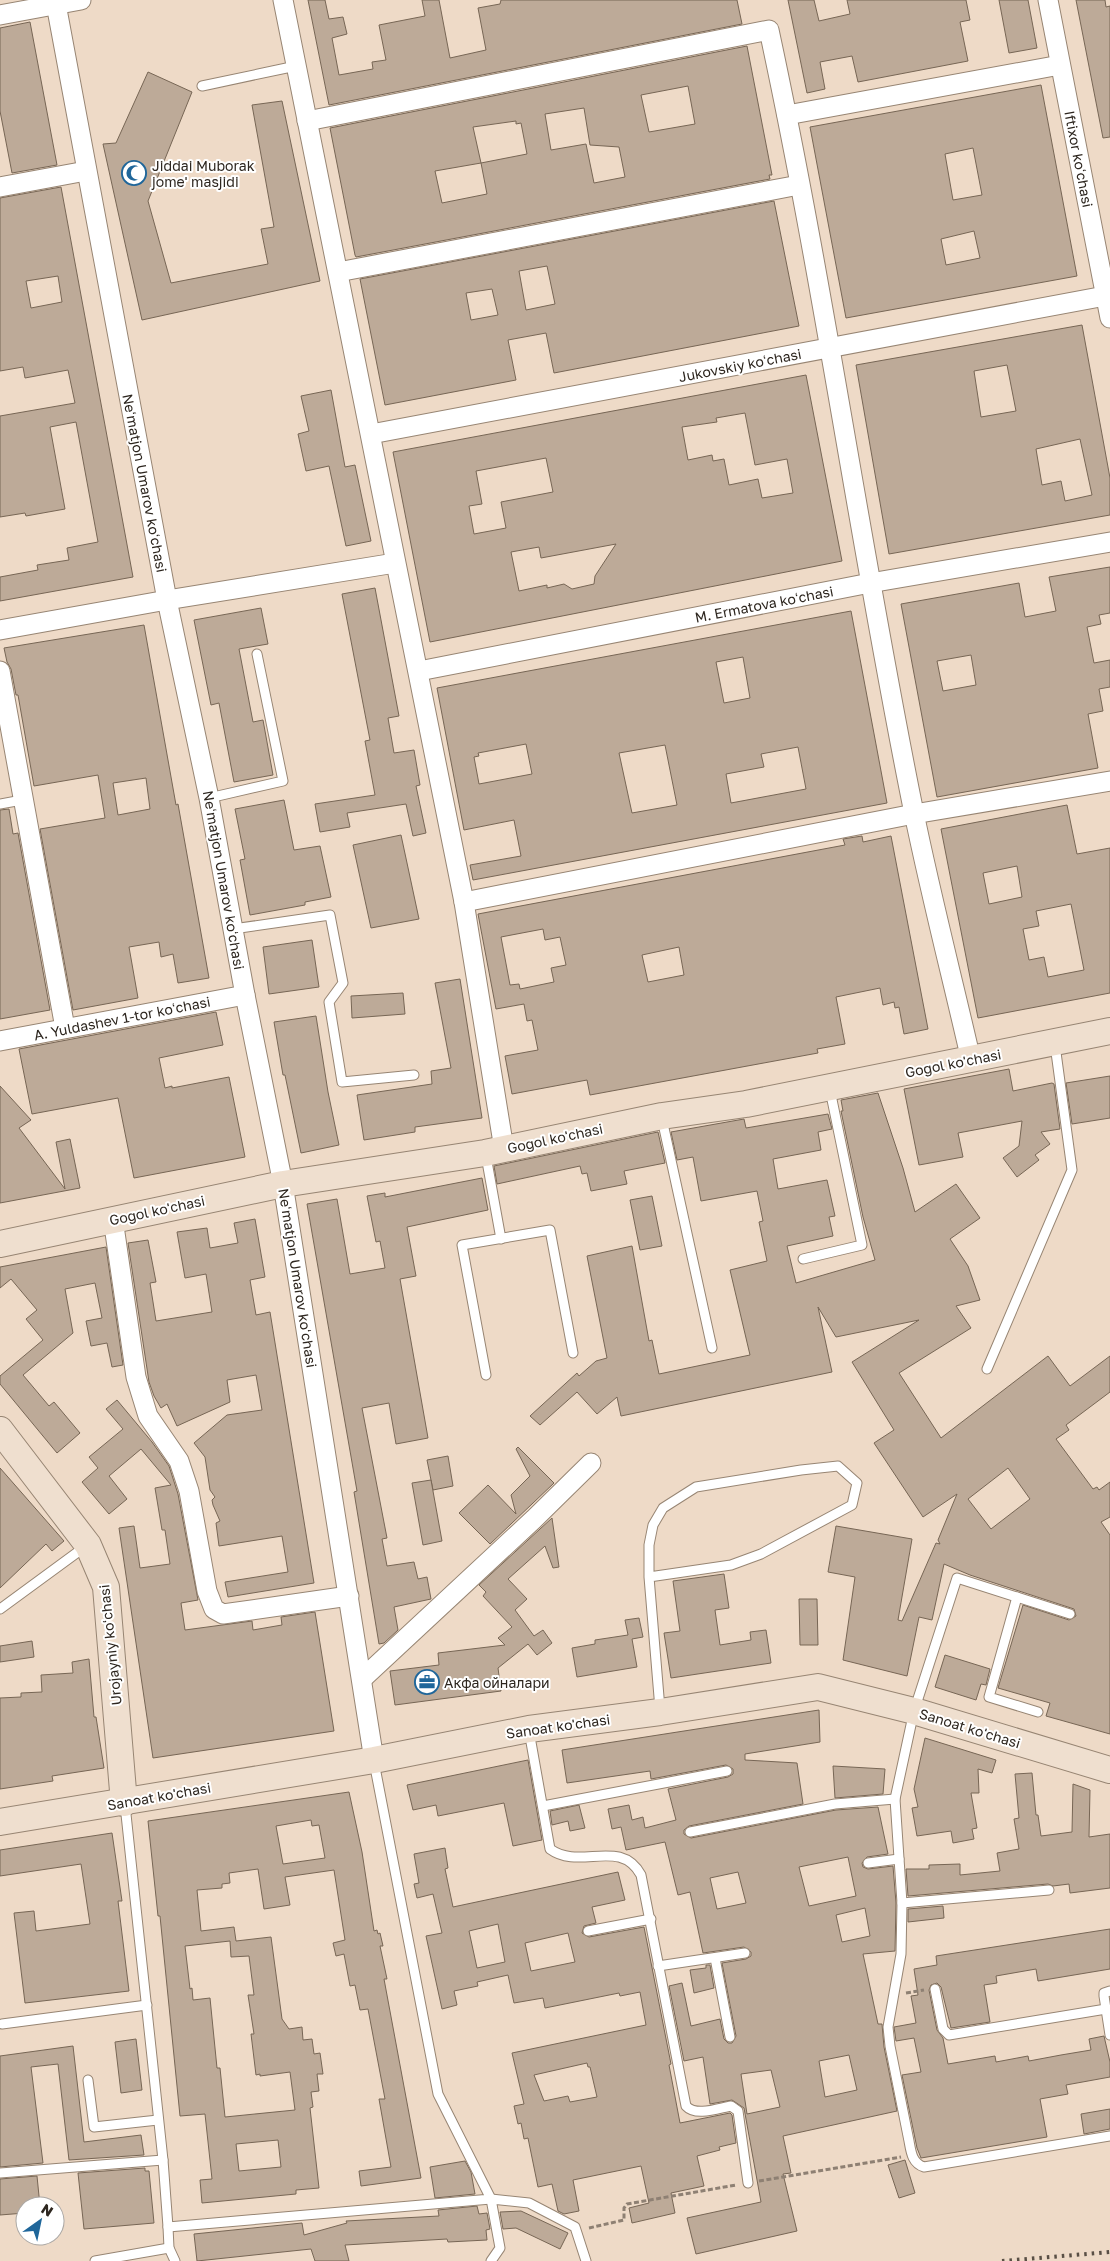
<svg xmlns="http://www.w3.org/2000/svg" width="1110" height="2261" viewBox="0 0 1110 2261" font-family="'Golos Text',sans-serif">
  <rect width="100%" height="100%" fill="#eedac7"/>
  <g fill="#bdaa98" stroke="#765" fill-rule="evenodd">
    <polygon points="308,0 325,0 329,19 343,17 347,34 332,38 339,75 373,69 372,62 386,60 379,25 425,16 422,0 439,0 450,58 486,50 478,8 500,4 501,0 737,0 742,24 329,105"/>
    <polygon points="788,0 814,0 819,21 850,14 847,0 966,0 970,20 960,22 968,61 858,82 852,56 820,62 825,89 807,93"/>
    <polygon points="999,0 1028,0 1037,48 1009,53"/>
    <polygon points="1076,0 1105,0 1106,7 1110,6 1110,137 1103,138"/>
    <polygon points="30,22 57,165 12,173 0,111 0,28"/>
    <path d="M747,46L772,175H769L770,179L356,257L355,255L330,128ZM688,86L695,124L649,132L641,95ZM584,108L590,145L619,147L625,177L594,183L586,144L551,150L545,114ZM516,121V124L521,123L527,154L481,163L473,127ZM481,163L487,194L442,203L435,171Z"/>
    <polygon points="148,72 192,92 148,201 171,283 268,264 261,229 274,227 252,105 282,101 320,281 142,320 103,144 116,143"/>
    <path d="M1041,85L1077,276L846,318L810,127ZM973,148L982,195L953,200L945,154ZM974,231L980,258L946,265L941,239Z"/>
    <path d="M61,187L133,577L0,601V577L38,570L37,565L69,560L67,548L98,542L76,422L50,427L65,509L26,516L25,513L0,517V416L75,403L68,370L25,378L23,367L0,371V198ZM58,276L62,302L31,308L26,281Z"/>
    <path d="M774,201L799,326L554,373L546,333L508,340L516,380L385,405L360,279ZM547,266L555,304L526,310L519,271ZM492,289L498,315L471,320L466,293Z"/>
    <path d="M1082,325L1110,478V515L889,554L856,365ZM1007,365L1016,411L981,417L974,371ZM1080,439L1092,495L1065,501L1061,481L1042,485L1036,449Z"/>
    <path d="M806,375L842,561L430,642L393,452ZM745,413L755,465L787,459L793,493L762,498L758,479L729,485L724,459L713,461L712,455L688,460L682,427L717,422L716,418ZM546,458L553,492L501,502L506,528L474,534L469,506L482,504L476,471ZM616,544L595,576L594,584L572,589L564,584L547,588V585L519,591L511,552L539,547L541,558Z"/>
    <polygon points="331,390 345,467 355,465 371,541 346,546 329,466 306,471 298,434 309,431 301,396"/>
    <path d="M1110,567V613L1099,615L1101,624L1087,627L1094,663L1110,660V687L1099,689L1103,711L1088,714L1098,768L937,797L901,604L1019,583L1025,617L1056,611L1049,577ZM971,655L976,685L943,691L937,661Z"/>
    <polygon points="375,588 399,716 388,718 394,753 414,750 420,785 416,786 426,833 413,836 406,804 347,813 350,827 320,832 315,804 375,795 365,741 370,740 342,594"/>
    <polygon points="261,608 268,644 239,649 253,722 263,720 273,775 234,782 219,703 211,705 194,620"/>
    <path d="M851,611L887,803L473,880L470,865L521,856L514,820L464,830L437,688ZM743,657L750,698L724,703L716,662ZM526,744L532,774L479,784L474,757L479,756L478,753ZM665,745L677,805L632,813L619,753ZM798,747L806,789L731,803L726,774L764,767L761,754Z"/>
    <path d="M144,625L176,805L178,804L209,978L178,983L173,954L161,957L159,942L129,947L138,998L73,1010L40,829L105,818L98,775L34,786L18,695H16L11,669L7,662L4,648ZM146,778L150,809L118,815L113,783Z"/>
    <polygon points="284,800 294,850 320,846 331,897 305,902 305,905 250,915 240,860 245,859 235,809"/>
    <path d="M1067,805L1077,854L1110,848V993L978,1018L941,829ZM1017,866L1022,897L989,904L983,873ZM1071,904L1084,970L1048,977L1044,957L1029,960L1023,929L1039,926L1036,911Z"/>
    <polygon points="9,809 13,834 18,833 50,1010 0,1019 0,810"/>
    <polygon points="401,835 419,919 371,928 353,845"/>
    <path d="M862,836L863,842L891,836L928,1029L904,1034L899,1007L895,1008L894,1002L883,1005L880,988L836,997L845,1044L817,1049L818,1053L590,1095L587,1080L512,1094L505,1056L538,1050L532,1020L527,1021L524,1004L496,1009L478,914L845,845L843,839ZM543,929L545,940L560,937L566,965L551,968L554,982L520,989L519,984L510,985L501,937ZM679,947L684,975L648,982L642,955Z"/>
    <polygon points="312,940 319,987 269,994 263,947"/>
    <polygon points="460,979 482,1118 415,1127 415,1132 364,1140 357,1095 432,1084 431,1071 451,1068 435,983"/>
    <polygon points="403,993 405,1014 352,1018 351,996"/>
    <polygon points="216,1012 223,1045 159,1058 165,1088 172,1086 172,1088 229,1077 245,1157 134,1178 118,1098 32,1114 19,1049"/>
    <polygon points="316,1016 328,1092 339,1145 301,1153 285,1075 283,1075 274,1022"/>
    <polygon points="1009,1069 1013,1091 1052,1083 1054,1084 1060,1129 1041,1132 1050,1144 1035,1155 1039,1160 1017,1177 1003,1158 1019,1146 1022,1121 958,1133 963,1157 919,1165 904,1089"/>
    <polygon points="1110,1076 1110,1118 1072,1124 1066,1083"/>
    <polygon points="0,1086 31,1120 19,1128 65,1189 56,1142 70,1139 80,1188 0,1203"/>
    <path d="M878,1093L903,1168L915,1212L956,1184L980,1218L950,1239L968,1266L980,1300L956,1306L971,1328L899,1373L941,1438L1048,1356L1070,1386L1110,1356V1392L1066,1425L1069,1430L1056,1439L1093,1489L1097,1487L1099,1490L1110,1482V1517L1101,1522L1110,1535V1734L1046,1716L1050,1703L998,1688L1023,1605L1069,1620L1076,1616L1074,1609L970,1575L944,1564L932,1620L919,1617L907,1676L843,1660L855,1577L828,1572L836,1526L912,1539L898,1620L902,1621L936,1543L940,1544L938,1540L957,1494L923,1517L874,1443L894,1430L852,1362L919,1320L836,1337L818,1307L832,1372L621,1416L617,1397L597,1414L577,1392L540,1425L530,1416L577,1373L579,1376L596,1361L607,1358L587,1256L632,1246L649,1341L652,1340L659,1374L750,1355L730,1270L767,1261L759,1222L763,1221L757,1191L701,1201L693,1157L677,1160L671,1132L744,1119L746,1128L828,1114L832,1129L818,1132L821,1150L773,1159L778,1189L827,1180L835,1216L829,1217L833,1236L787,1246L796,1283L875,1260L863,1217L841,1111H843L841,1100ZM1008,1468L1030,1499L991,1529L968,1499Z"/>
    <polygon points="658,1132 665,1163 624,1171 627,1184 591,1191 587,1173 582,1174 580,1166 497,1184 494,1166"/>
    <polygon points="482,1178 488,1210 407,1227 416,1276 400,1279 428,1438 396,1444 389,1403 362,1408 387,1538 382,1539 387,1566 414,1562 418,1579 427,1577 431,1599 394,1607 398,1630 384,1643 379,1644 354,1492 357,1491 307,1204 337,1199 350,1274 385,1268 380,1241 376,1242 367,1196 385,1193 385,1197"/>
    <polygon points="652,1196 662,1246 640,1250 630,1200"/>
    <polygon points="255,1219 265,1277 250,1280 256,1315 270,1312 314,1583 228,1597 225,1582 288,1572 282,1536 219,1546 216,1523 220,1521 213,1505 212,1500 215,1497 210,1490 205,1457 194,1443 227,1415 262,1410 256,1375 227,1380 230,1402 177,1426 167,1404 161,1408 154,1396 149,1382 128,1243 148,1240 156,1282 150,1283 156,1321 212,1312 206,1274 185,1278 177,1232 207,1228 210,1248 238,1243 234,1223"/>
    <polygon points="106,1247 123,1365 112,1367 107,1343 91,1346 86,1321 102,1318 95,1283 65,1289 73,1333 23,1375 49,1406 54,1402 80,1433 57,1453 0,1384 0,1376 43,1340 26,1319 37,1310 11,1279 0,1288 0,1267"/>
    <polygon points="117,1400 152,1442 169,1466 178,1494 198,1600 181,1603 185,1630 252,1621 253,1630 282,1625 281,1617 315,1612 334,1731 153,1758 119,1528 134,1526 140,1568 170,1564 165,1530 162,1530 155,1488 171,1485 141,1449 109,1476 127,1499 109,1514 82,1482 98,1468 89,1457 123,1429 106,1409"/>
    <polygon points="518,1447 554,1483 490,1544 459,1513 488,1485 516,1514 511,1495 530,1476 516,1449"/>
    <polygon points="448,1456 453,1486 433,1490 427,1460"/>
    <polygon points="0,1468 64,1541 52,1551 46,1544 0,1588"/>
    <polygon points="431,1480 442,1541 423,1545 412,1483"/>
    <polygon points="552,1518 559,1567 553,1568 545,1546 508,1579 527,1599 515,1610 534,1636 543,1630 552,1643 537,1655 528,1644 498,1668 501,1691 395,1705 390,1671 439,1665 438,1653 505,1645 498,1638 512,1627 483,1596 486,1592 479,1585"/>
    <polygon points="724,1574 729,1608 715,1610 720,1645 751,1640 750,1632 766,1630 771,1663 671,1678 664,1633 680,1631 673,1581"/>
    <polygon points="799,1599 817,1599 818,1645 800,1645"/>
    <polygon points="639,1618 643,1637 632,1639 637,1667 577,1677 572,1648 595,1644 595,1640 628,1635 625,1620"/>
    <polygon points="32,1641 34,1657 0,1662 0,1646"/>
    <polygon points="945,1655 990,1669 986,1685 981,1684 976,1700 935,1687"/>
    <polygon points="89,1659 94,1717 96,1717 104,1768 52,1776 53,1781 0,1789 0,1698 21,1697 21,1693 42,1692 41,1675 73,1673 72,1662"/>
    <path d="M819,1710L820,1742L745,1754V1760L797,1763L803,1804L689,1826L684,1830V1834L691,1838L836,1810L878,1807L888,1854L867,1857L862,1863L863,1867L868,1869L893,1866L896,1903L895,1951L863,1954L878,2024H882L884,2047L897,2111L783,2136L791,2173L783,2174L797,2231L696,2254L687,2218L761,2202L744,2108L732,2100L710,2104L703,2057L684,2061L669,1986L682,1983L691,2026L720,2019L724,2039L728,2043H732L736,2036L722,1963L746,1959L751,1956V1952L744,1947L703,1953L690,1892L678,1895L665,1842L626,1850L621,1827L612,1829L608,1809L629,1805L632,1820L643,1817L645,1828L676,1820L668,1789L728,1777L733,1774V1769L726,1765L651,1779L650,1771L567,1783L562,1750ZM848,1857L856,1896L809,1906L799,1867ZM738,1872L746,1903L717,1909L710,1878ZM865,1908L870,1936L842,1942L836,1915ZM849,2055L857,2090L825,2097L819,2061ZM771,2070L780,2107L747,2114L741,2074Z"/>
    <polygon points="925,1738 996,1760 992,1773 978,1769 979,1793 971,1793 977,1828 972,1829 974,1839 953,1843 951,1831 917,1836 912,1808 918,1807 914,1789"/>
    <polygon points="528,1760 542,1840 513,1846 504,1803 438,1816 436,1805 413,1810 407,1785"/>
    <polygon points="833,1766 885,1769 883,1794 835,1798"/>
    <polygon points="1032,1773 1036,1815 1038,1815 1041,1836 1072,1832 1073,1784 1090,1790 1089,1837 1110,1834 1110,1888 1070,1893 1069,1884 1053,1886 1048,1884 908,1896 906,1869 929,1869 929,1865 960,1864 960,1875 1000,1871 997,1853 1019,1849 1014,1819 1019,1818 1015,1774"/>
    <path d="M349,1792L362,1852L374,1931L377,1930L378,1934L380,1933L383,1946H380L387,1979H384L421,2178L361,2186L359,2171L391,2167L379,2099H385L368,2009L360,2010L355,1985L350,1986L344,1954L336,1956L333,1943L345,1940L334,1870L285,1877L290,1905L264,1909L258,1869L229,1873L230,1883L222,1884V1888L197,1890L201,1931L234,1927L236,1941L271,1937L282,2019L289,2029L302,2027L303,2040L312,2039L314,2054L320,2053L323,2074H317L319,2091L311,2092L313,2107L310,2108L319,2188L296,2190V2194L202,2203L200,2180L212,2179L205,2114L180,2116L160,1916H158L148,1821ZM311,1820L312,1826L319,1825L325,1858L283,1864L276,1826ZM230,1941L231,1957L249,1956L254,1995H248L254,2034H251L256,2075L260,2074V2076L290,2072L295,2110L225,2117L220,2068H217L210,1998L193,2000L192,1988L190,1989L185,1946ZM278,2140L281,2167L239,2171L236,2144Z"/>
    <polygon points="579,1805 585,1828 570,1831 568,1821 552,1825 550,1811"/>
    <polygon points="112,1833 122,1901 118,1901 129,1991 25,2003 14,1913 34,1911 36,1931 90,1924 81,1864 0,1876 0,1850"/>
    <path d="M445,1848L448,1868L445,1869L453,1907L618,1872L625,1900L592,1907L596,1923L584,1926L582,1933L589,1937L644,1927L671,2064L669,2065L680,2123L730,2113L732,2115L736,2143L719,2147L720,2150L697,2156L704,2186L671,2193L675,2213L632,2223L629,2208L649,2203L641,2166L573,2180L579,2211L564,2214L558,2211L552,2184L538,2187L528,2138L524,2139L521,2123L518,2124L514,2106L524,2104L512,2053L646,2025L640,1992L620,1996L619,1993L545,2008L543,1998L514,2003L508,1975L477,1982L478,1986L454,1991L457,2005L442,2009L426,1936L442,1933L433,1894L417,1898L414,1884L419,1883L414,1854ZM498,1924L505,1962L477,1968L469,1931ZM568,1933L575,1962L531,1971L525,1943ZM587,2063L588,2067H590L597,2097L570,2102L568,2096L544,2101L534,2075Z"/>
    <polygon points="943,1906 944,1918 908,1922 908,1909"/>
    <polygon points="1110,1929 1110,1969 1038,1981 1036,1969 996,1976 997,1983 984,1985 990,2022 951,2028 941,1987 937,1983 931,1985 929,1990 937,2030 943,2038 948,2064 995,2056 996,2062 1028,2056 1029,2061 1061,2055 1091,2050 1089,2039 1104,2036 1110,2062 1110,2077 1066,2085 1068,2094 1040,2099 1047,2137 921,2158 917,2148 902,2075 921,2072 914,2038 896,2041 894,2027 916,2023 911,1996 918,1995 914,1969 937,1965 936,1956"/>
    <polygon points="706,1965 710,1965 714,1988 694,1993 690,1970 706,1968"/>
    <polygon points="136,2039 142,2090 121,2093 115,2042"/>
    <polygon points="73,2046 84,2142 141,2135 144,2155 69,2160 58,2064 31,2067 43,2163 0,2167 0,2056"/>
    <polygon points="1110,2109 1110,2129 1084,2134 1081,2114"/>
    <polygon points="905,2160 915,2193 899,2198 888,2165"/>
    <polygon points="465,2161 471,2172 475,2194 435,2198 430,2167"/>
    <polygon points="145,2168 145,2171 149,2171 154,2223 84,2229 78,2173"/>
    <polygon points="37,2176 40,2206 25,2206 25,2213 0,2215 0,2179"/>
    <polygon points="477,2206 479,2214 487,2213 490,2229 486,2230 487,2240 448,2242 447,2239 345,2245 349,2261 315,2261 311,2249 197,2261 194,2234 302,2223 304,2235 347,2223 346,2221 439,2216 438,2210"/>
    <polygon points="521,2211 568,2233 560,2249 516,2228 503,2229 500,2212"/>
  </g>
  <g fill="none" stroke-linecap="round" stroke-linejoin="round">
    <defs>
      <g id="service">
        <polyline points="202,86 296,66"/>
        <polyline points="209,798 283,781 257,654"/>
        <polyline points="0,804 22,800"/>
        <polyline points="233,929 330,915 343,983 329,1002 342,1082 414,1075"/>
        <polyline points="662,1119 712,1348"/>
        <polyline points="486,1156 501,1239"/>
        <polyline points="803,1259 862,1245 830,1090"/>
        <polyline points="987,1369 1072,1170 1055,1045"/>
        <polyline points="486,1375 462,1245 550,1230 573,1353"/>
        <polyline points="649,1577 731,1565 761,1554 852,1505 857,1483 838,1466 801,1470 696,1487 663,1508 653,1525 649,1545 649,1577 660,1709"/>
        <polyline points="1017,1597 989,1697 1038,1712"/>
        <polyline points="0,1609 86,1546"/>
        <path d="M1070,1614L957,1578L914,1711L895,1799L902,1903L901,1954L888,2027L890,2046L909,2141C911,2152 912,2163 924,2167L1110,2136"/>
        <path d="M529,1731L550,1849C580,1871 620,1837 641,1875L686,2106C696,2117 719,2108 731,2106L738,2111L748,2183"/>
        <polyline points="125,1805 163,2160 168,2227 491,2199 438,2094 374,1762"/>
        <polyline points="543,1806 727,1771"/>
        <polyline points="690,1832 835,1804 895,1799"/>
        <polyline points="868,1863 899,1859"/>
        <polyline points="902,1903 1049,1890"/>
        <polyline points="588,1931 651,1919"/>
        <polyline points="715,1958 730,2037"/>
        <polyline points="658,1966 745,1953"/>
        <polyline points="935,1989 943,2029 949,2035 1106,2009"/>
        <polyline points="1110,1991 1104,1993 1104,1996 1110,2035"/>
        <polyline points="2,2024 147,2005"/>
        <polyline points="88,2080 94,2127 158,2120"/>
        <polyline points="0,2173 163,2160"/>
        <polyline points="168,2227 169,2248 175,2261"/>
        <polyline points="95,2261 169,2248"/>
        <polyline points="491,2261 500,2248 491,2199 529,2203 575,2227 586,2261"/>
      </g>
      <g id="minor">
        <polyline points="283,0 464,902 504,1149"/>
        <polyline points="1048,0 1110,318"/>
        <polyline points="56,4 167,600 209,798 245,995 283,1184 374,1760"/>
        <polyline points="0,15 81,0"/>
        <polyline points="787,115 1060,65"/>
        <path d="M307,121L769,30C825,290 861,553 914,813C931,896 952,977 971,1060"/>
        <polyline points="0,187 86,171"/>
        <polyline points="338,272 799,185"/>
        <polyline points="371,434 1110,295"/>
        <polyline points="0,630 167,600 395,563"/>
        <polyline points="0,671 65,1028"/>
        <polyline points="419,671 870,583 1110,542"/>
        <polyline points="464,902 914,814 1110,781"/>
        <polyline points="0,1041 245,995"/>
        <polyline points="113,1219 136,1377 148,1416 179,1461 189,1491 207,1591 214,1609 223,1614 349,1596"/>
        <polyline points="362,1679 534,1519 591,1463"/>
      </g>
      <g id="secondary">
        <polyline points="0,1244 283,1184 485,1153 662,1116 746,1104 1110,1031"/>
        <polyline points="0,1430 88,1545 106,1587 124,1803"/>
        <polyline points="0,1822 374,1760 529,1729 660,1712 818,1687 914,1711 1110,1770"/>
      </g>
    </defs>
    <use href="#service" stroke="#978573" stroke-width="11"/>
    <use href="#minor" stroke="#978573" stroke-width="21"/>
    <use href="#secondary" stroke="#978573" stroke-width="28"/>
    <g stroke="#8e8073" stroke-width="3" stroke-dasharray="5 2.5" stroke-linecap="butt">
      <polyline points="906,1993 924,1990"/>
      <polyline points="759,2181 901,2157"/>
      <polyline points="589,2228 624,2220 624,2208 627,2204 736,2185"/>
    </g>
    <use href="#service" stroke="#fff" stroke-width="9"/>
    <use href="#minor" stroke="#fff" stroke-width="19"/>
    <use href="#secondary" stroke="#efdfcf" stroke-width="26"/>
    <polyline stroke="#594f45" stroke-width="4" stroke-dasharray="2.5 5" stroke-linecap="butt" points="1002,2261 1110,2252"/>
  </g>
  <defs>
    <symbol id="mosque-ring" viewBox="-11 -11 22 22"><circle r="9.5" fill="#fff" stroke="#1f669a" stroke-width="1.5"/><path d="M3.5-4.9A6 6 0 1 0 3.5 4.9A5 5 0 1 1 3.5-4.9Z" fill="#1f669a"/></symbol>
    <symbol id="office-ring" viewBox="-11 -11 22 22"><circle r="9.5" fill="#fff" stroke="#1f669a" stroke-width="1.5"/><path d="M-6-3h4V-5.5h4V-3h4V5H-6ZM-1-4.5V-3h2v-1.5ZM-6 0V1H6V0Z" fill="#1f669a"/></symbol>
  </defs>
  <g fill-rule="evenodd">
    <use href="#mosque-ring" x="120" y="159" width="28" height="28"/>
    <use href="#office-ring" x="413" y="1668" width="28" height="28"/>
  </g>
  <g text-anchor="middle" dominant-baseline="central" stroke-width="4" stroke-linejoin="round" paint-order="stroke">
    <g font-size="14" fill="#2d261f" stroke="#fff">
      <text transform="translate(1079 159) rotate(79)">Iftixor koʻchasi</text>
      <text transform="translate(740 365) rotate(-11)">Jukovskiy koʻchasi</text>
      <text transform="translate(145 483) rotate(79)">Neʻmatjon Umarov koʻchasi</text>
      <text transform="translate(764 604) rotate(-11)">M. Ermatova koʻchasi</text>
      <text transform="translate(224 880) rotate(80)">Neʻmatjon Umarov koʻchasi</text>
      <text transform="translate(122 1018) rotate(-11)">A. Yuldashev 1-tor koʻchasi</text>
      <text transform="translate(953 1063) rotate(-11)">Gogol ko'chasi</text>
      <text transform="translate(555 1138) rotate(-12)">Gogol ko'chasi</text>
      <text transform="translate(157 1210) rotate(-12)">Gogol ko'chasi</text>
      <text transform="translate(298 1278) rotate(81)">Neʻmatjon Umarov koʻchasi</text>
      <text transform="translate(110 1645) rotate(-96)">Urоjayniy koʻchasi</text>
      <text transform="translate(558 1726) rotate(-8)">Sanoat ko'chasi</text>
      <text transform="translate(970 1728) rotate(17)">Sanoat ko'chasi</text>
      <text transform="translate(159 1796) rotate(-10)">Sanoat ko'chasi</text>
    </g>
    <g font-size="14" fill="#2d261f" stroke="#fff" text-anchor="start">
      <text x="152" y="165">Jiddai Muborak<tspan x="152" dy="16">jome' masjidi</tspan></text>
      <text x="444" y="1682">Акфа ойналари</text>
    </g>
  </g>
  <g transform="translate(40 2221) rotate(33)"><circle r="24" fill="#ffffff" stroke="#aba8a5"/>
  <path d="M0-4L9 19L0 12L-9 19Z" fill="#1f669a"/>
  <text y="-8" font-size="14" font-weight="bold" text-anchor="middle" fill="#2d261f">N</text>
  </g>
</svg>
